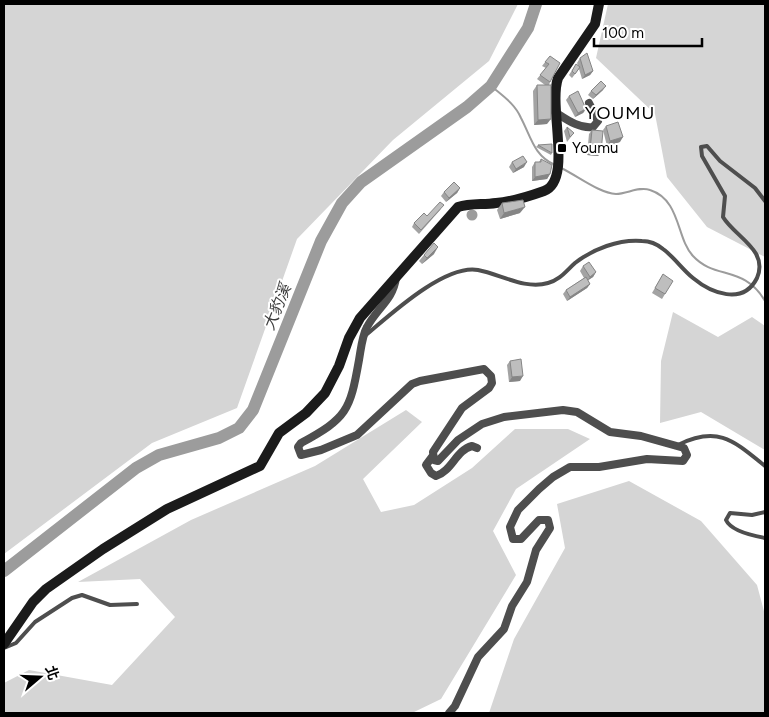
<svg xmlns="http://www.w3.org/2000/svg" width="769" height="717" viewBox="0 0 769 717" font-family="Figtree,'Noto Sans TC',sans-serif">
  <rect width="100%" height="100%" fill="#fff"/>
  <g fill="#d5d5d5">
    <polygon points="4,4 518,4 489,61 393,140 297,239 237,408 152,443 4,554"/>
    <polygon points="608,4 765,4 765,257 707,227 667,177 655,114 596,58"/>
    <polygon points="673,312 718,337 752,317 765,326 765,450 701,412 660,423 661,361"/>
    <polygon points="406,410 422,422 363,479 381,512 414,505 472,468 515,429 568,429 590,439 516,489 493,531 516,575 441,699 412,713 4,713 4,683 29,670 112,685 175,617 140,579 78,582 191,520 315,466"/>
    <polygon points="629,481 701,521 757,585 765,615 765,713 489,713 514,639 565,548 557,504"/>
  </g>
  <circle fill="#9c9c9c" cx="472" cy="215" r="5.5"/>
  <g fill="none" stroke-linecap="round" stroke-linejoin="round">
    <g stroke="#9c9c9c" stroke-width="2">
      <path d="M491,86C503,96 515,104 521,118C531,137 534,156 555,165"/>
      <path d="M561,168C578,176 599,193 616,194C627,194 639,186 650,190C681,200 676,238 693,256C715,280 744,265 765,301"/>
    </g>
    <polyline stroke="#9c9c9c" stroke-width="12" points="4,571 136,468 159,455 219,438 239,428 253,410 321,241 342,203 361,182 467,107 491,86 528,28 536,4"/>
    <g stroke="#4e4e4e" stroke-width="4">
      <path d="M366,335C391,314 445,264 478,270C500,274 525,290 548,283C560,280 566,271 575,263C593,249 619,239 642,241C649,241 657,244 663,249C674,257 682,269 693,278C711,293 743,306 757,278C769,250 735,237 723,217L725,196L702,156L701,147L707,146L720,161L755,188L765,201"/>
      <path d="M678,445C718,425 734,441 765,466"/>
      <path d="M765,512L752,515L730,513L726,520C731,531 754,536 765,538"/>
      <polyline points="4,648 16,643 35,622 72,598 82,595 110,605 137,604"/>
    </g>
    <g stroke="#4e4e4e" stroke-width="8">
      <path d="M555,112C566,119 579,129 593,127L598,121L589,103"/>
      <path d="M396,278C393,300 377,308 367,327C362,336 361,349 359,360C350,411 347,418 301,443L298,447L301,455L321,450L357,435L412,384L420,381L484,369L491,376L492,383L489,388L462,408L433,452L434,460L438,461L458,440L482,424L504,417L563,410L577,412L610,432L641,436L684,448L687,455L683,461L647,459L599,467H570L553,477L539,489L518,510L510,527L513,539H521L539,520H548L550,528L536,550L527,582L512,606L504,629L478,657L455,706L449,713"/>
      <path d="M432,457L426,465L431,473L436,476C452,471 456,450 472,446L477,448"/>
    </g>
    <path stroke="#1b1b1b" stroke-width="10" d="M4,644L33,602L46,589L103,549L167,509L260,466L279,433L306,413L325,393L339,366L349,338L360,318L458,207C471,203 483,205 496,203C511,202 530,196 544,191C573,180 548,107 558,78L595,24L599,4"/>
  </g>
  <g fill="#a3a3a3">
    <polygon points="550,56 550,82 549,85 547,124 534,125 533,91 537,85 545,85 537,79 546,68 542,66"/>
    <polygon points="580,58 593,71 590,75 582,79 579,69 572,78 569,75 576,64 578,65 577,63"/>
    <polygon points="603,90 593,99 588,95 591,91"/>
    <polygon points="569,96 586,109 583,113 575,117 566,100"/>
    <polygon points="606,126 620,142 607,146 603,130"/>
    <polygon points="567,127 574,133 567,142 564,131"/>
    <polygon points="592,130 601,152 598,156 587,155 589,134"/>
    <polygon points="538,145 552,153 551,155 536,147"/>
    <polygon points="541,159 550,174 547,179 532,181 532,167 535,162 539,162"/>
    <polygon points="512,162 524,167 513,173 509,167"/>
    <polygon points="460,188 457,193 446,202 441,196 444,192"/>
    <polygon points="502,203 520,213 500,219 497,210"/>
    <polygon points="441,209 419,234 412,227 414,223 427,216"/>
    <polygon points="434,254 422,264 419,261 424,255"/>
    <polygon points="583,266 596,272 593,277 588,280 590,284 587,288 567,301 563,294 566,290 584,278 580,271"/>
    <polygon points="663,274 665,294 662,299 652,293"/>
    <polygon points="510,361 520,381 509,382 507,365"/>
  </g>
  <g fill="#858585">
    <polygon points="593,71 590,75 582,79 585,75"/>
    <polygon points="606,86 603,90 593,99 596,95"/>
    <polygon points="586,109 583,113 575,117 578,113"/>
    <polygon points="551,119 547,124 534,125 538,120"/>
    <polygon points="623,137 620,142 607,146 610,141"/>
    <polygon points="590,150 601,152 598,156 587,155"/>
    <polygon points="527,162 524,167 513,173 516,169"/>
    <polygon points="550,174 547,179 532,181 535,177"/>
    <polygon points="460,188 457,193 446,202 449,198"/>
    <polygon points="525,207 520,213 500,219 504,213"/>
    <polygon points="438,247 434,254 422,264 427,258"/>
    <polygon points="596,272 593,277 587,281 590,277"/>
    <polygon points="590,284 587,288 567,301 570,297"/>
    <polygon points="523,376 520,381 509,382 512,377"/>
  </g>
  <g fill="#bebebe" stroke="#858585">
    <polygon points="587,53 593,71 585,75 580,58"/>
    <polygon points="550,56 560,63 550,82 540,75 549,64 545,62"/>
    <polygon points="576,64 580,67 575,74 572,71"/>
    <polygon points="601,81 606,86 596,95 591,91"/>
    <polygon points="537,85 551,85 551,119 538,120"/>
    <polygon points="578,91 586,109 578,113 569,96"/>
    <polygon points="618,122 623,137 610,141 606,126"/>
    <polygon points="567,127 574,133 570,137"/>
    <polygon points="592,130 603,131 601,152 590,150"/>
    <polygon points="552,144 552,153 538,145"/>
    <polygon points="523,156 527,162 516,169 512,162"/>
    <polygon points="541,159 552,165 550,174 535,177 535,162 541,162"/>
    <polygon points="454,182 460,188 449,198 444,192"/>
    <polygon points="523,200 525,207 504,213 502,203"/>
    <polygon points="440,202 444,205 421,230 414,223 424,213 427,216"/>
    <polygon points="434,243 438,247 427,258 424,255"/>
    <polygon points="589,262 596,272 590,277 583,266"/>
    <polygon points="663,274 673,281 665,294 655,288"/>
    <polygon points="586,277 590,284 570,297 566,290"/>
    <polygon points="521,359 523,376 512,377 510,361"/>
  </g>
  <rect fill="#000" stroke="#fff" stroke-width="2" x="557" y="143" width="10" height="10" rx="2.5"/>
  <g text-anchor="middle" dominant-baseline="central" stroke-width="4" stroke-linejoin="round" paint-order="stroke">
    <g font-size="15" fill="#000" stroke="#fff" text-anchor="start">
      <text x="572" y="148">Youmu</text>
    </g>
    <g font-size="16" font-style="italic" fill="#3d3d3d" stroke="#fff">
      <text transform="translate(277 307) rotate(-68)">大豹溪</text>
    </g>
    <g font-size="18" letter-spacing="1" fill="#000" stroke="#fff">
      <text x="620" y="113">YOUMU</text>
    </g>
  </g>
  <rect width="769" height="717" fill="none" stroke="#000000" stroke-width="10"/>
  <g transform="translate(40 677) rotate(71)" stroke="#ffffff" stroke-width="4" paint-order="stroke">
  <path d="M0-4L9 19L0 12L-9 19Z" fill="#000000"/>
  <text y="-8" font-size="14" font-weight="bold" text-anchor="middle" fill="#000000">北</text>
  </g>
  <path d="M594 38v8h108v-8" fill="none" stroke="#000000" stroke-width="2.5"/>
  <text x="602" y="38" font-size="15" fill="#000000" stroke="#ffffff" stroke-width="4" paint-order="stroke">100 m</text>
</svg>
